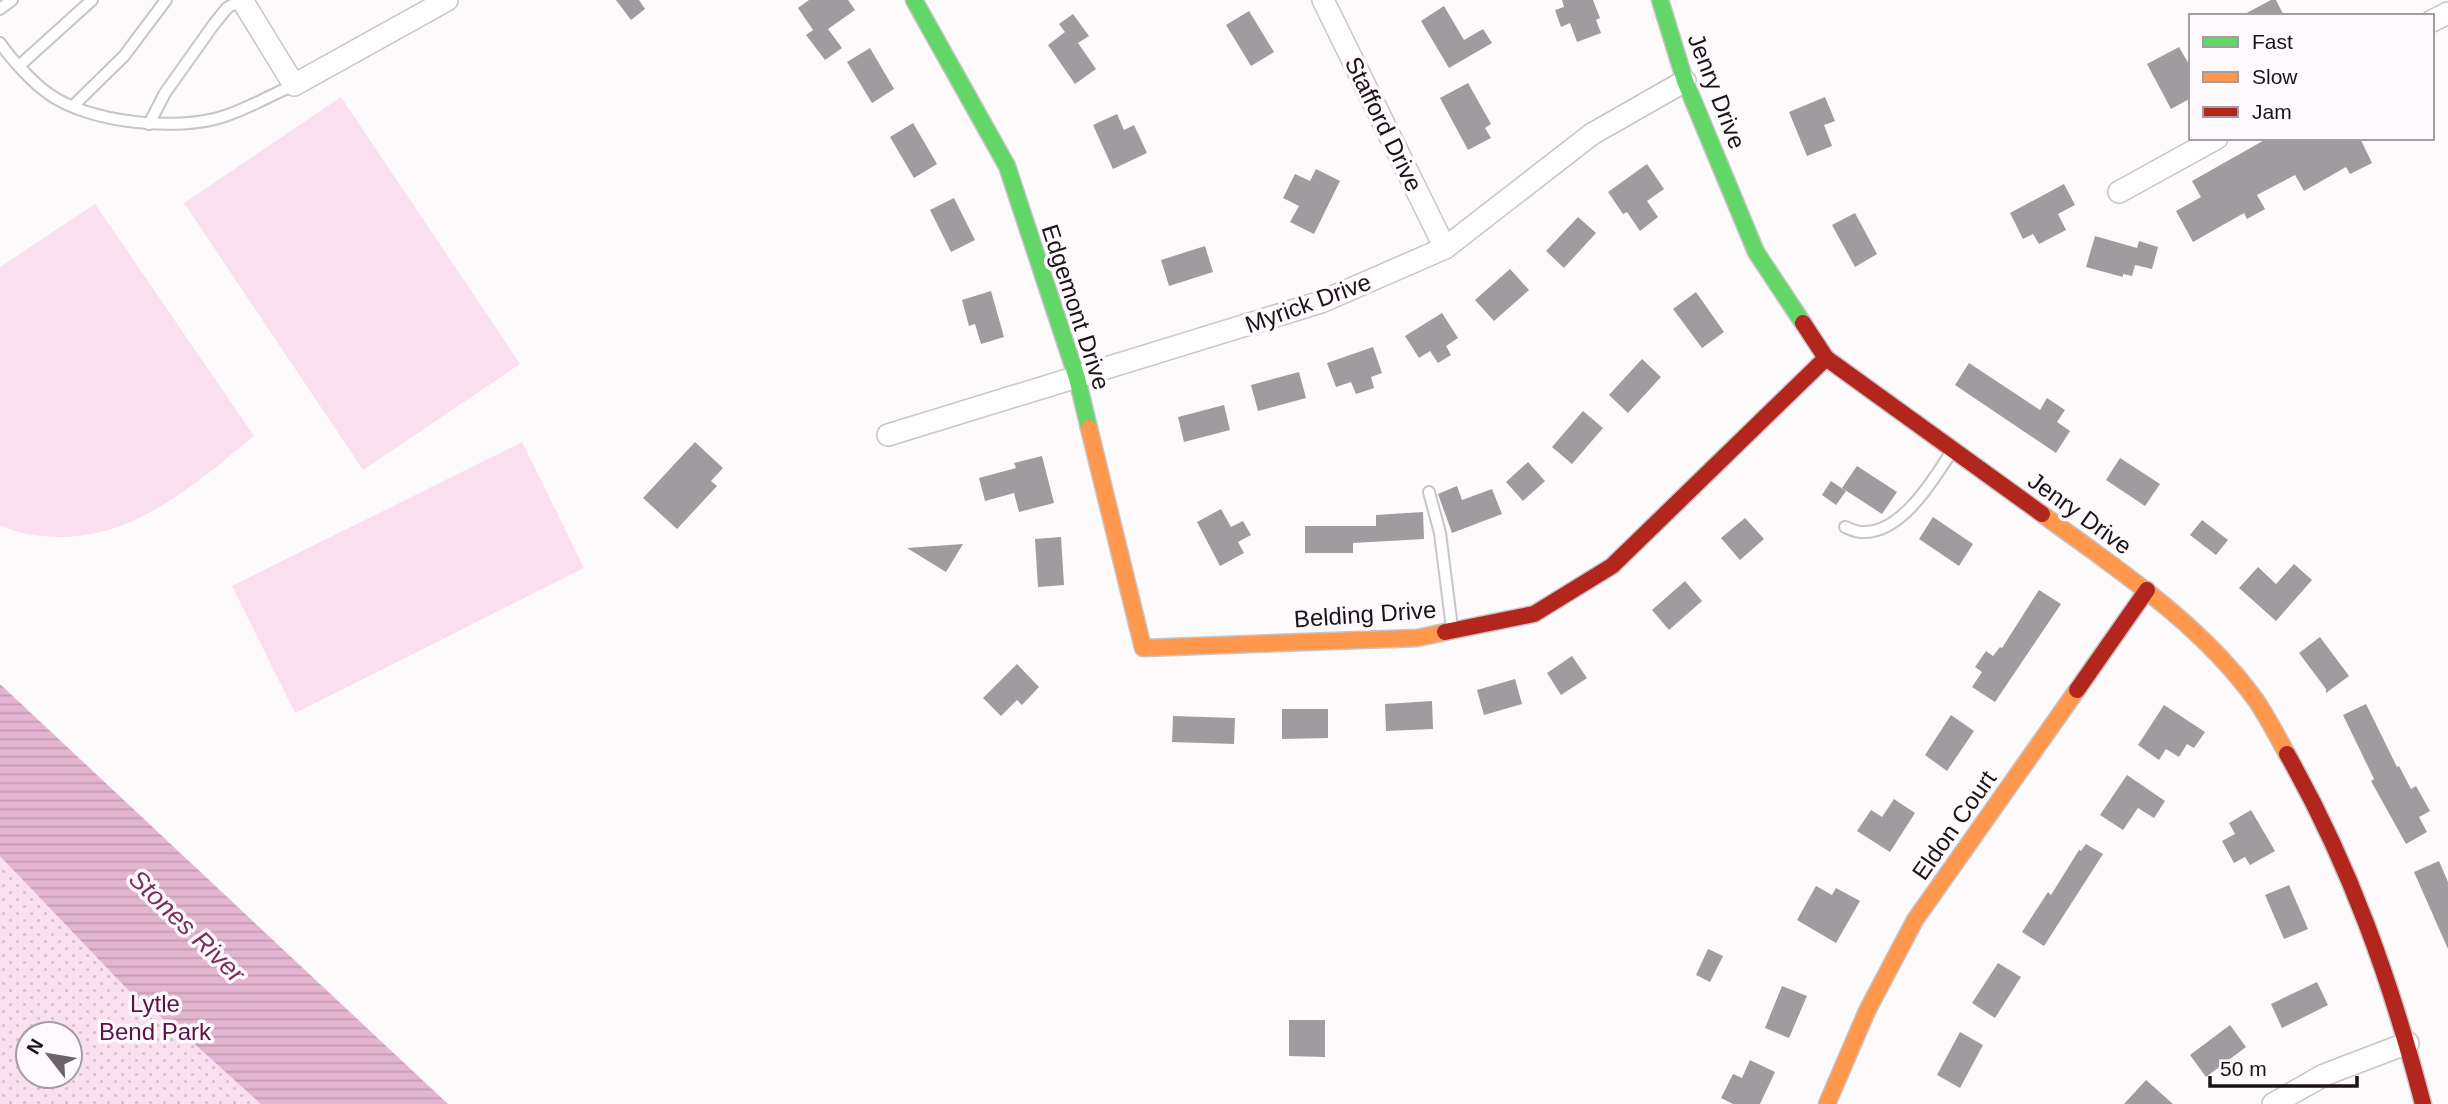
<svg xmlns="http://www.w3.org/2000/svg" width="2448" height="1104" viewBox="0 0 2448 1104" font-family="Arial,sans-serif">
  <defs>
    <pattern id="park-dots" width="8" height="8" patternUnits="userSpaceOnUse" patternTransform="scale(1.75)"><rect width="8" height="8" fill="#fadfef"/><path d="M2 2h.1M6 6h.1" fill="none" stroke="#d6becc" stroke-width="1.8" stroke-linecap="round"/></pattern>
    <pattern id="water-rules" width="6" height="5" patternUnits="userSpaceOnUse" patternTransform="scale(1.75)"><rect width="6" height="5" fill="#e3b5d1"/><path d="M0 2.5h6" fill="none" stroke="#c29bb3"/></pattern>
  </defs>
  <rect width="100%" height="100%" fill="#fdfafc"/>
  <path fill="url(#park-dots)" fill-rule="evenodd" d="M0,749L374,1104H0ZM28,1034H70V1076H28Z"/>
  <g fill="#fadfef">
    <polygon points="341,97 520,364 363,470 184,203"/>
    <path d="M95,204L254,436C196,483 137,538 57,537C37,536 18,534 0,525V267Z"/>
    <polygon points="522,442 584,568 295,713 232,586"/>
  </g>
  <polygon fill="url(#water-rules)" points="0,684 448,1104 261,1104 198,1047 131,993 0,856"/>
  <g fill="#a09b9e">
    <polygon points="616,0 639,0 645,9 631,20"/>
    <polygon points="809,0 848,0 855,10 828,29 842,48 825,60 806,35 813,30 798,8"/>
    <polygon points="1562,0 1593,0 1600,18 1596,20 1601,33 1577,42 1570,23 1561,27 1555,10 1564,7"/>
    <polygon points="2271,0 2276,0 2284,16 2241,16"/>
    <polygon points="1444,6 1464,40 1483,29 1492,43 1449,68 1421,21"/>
    <polygon points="1249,11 1274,52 1251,66 1226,25"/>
    <polygon points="1073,14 1089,36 1078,43 1096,69 1075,84 1048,45 1065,32 1059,24"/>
    <polygon points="2179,47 2191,68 2191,98 2171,109 2147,64"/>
    <polygon points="870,48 894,89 872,103 847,62"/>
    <polygon points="1468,83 1491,124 1485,128 1491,138 1468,150 1440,98"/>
    <polygon points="1825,97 1835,121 1824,125 1832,146 1807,156 1789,112"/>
    <polygon points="1117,114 1124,130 1134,125 1147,153 1113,169 1093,125"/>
    <polygon points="913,123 937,164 914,178 890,137"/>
    <polygon points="2268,138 2360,138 2372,163 2350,174 2346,167 2304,191 2295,175 2257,195 2265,209 2247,219 2244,213 2193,242 2176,211 2201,197 2192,181"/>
    <polygon points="1647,164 1664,189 1647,201 1658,217 1640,231 1627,212 1623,214 1608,192"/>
    <polygon points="1316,169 1340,181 1314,234 1290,222 1299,206 1283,198 1295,174 1310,181"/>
    <polygon points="2064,184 2075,205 2058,214 2066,230 2039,244 2033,234 2023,239 2010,213"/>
    <polygon points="954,198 975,240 951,252 930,210"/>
    <polygon points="1855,213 1877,254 1855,267 1832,225"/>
    <polygon points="1578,217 1596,233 1564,268 1546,251"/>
    <polygon points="2095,236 2137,248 2139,241 2158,247 2152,269 2135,265 2132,276 2123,274 2123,277 2086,267"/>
    <polygon points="1205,246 1213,272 1169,286 1161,260"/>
    <polygon points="1510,269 1529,290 1494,321 1475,300"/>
    <polygon points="991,291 1004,337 981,344 975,324 969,326 962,300"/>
    <polygon points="1696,292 1724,332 1702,348 1673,309"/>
    <polygon points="1442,313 1458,338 1446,346 1451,355 1438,363 1430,351 1419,358 1405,336"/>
    <polygon points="1373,347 1382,373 1371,377 1374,388 1356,394 1351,382 1336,387 1327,363"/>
    <polygon points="1642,359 1661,377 1628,413 1609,395"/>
    <polygon points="1969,363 2040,410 2047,398 2065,410 2057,422 2070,431 2056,453 1955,385"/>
    <polygon points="1299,372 1306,398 1258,411 1251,385"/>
    <polygon points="1224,405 1230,430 1184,442 1178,417"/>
    <polygon points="1583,411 1603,428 1572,464 1552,447"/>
    <polygon points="695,442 723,468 711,481 717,486 677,529 643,498"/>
    <polygon points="1042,456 1054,503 1019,512 1014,493 985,501 979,478 1016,468 1014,463"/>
    <polygon points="2120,458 2160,484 2145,506 2106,480"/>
    <polygon points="1528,462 1545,481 1523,501 1506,482"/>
    <polygon points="1857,466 1897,492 1882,514 1842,488"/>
    <polygon points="1831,481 1846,491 1836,505 1822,495"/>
    <polygon points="1457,486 1462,500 1492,489 1502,514 1452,533 1438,494"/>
    <polygon points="1221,509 1231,527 1243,521 1251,535 1238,542 1244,553 1220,566 1197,522"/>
    <polygon points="1423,512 1424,539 1353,543 1353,553 1305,553 1305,526 1376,526 1376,515"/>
    <polygon points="1933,517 1973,544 1959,566 1919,539"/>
    <polygon points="1745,518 1764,539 1740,560 1721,538"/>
    <polygon points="2202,520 2228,540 2216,555 2190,535"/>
    <polygon points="1061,537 1064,585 1038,587 1035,539"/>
    <polygon points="963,544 946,572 907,548"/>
    <polygon points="2294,564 2312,580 2276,621 2239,588 2258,567 2276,584"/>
    <polygon points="1685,581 1702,601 1669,630 1652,610"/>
    <polygon points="2039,590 2061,604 1995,702 1972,687 1982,672 1975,667 1986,651 1993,656 2000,647 2002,648"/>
    <polygon points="2320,637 2349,676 2326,693 2326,689 2299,653"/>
    <polygon points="1572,656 1587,678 1561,695 1547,673"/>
    <polygon points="1017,664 1039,687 1022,705 1017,700 1001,716 983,698"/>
    <polygon points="1515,679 1522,704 1484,715 1477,690"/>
    <polygon points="1432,701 1433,729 1386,731 1385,704"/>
    <polygon points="2366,704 2397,767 2399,766 2411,789 2416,786 2430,811 2419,817 2427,832 2406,844 2371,781 2374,779 2343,715"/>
    <polygon points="2164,705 2205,732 2194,748 2187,744 2179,757 2166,749 2159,760 2138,745"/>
    <polygon points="1282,709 1328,709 1328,738 1282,739"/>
    <polygon points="1951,715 1974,731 1947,771 1925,755"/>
    <polygon points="1173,716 1235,718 1234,744 1172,742"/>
    <polygon points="2127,775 2165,801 2154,818 2138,808 2123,830 2100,815"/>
    <polygon points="1894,799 1915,813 1890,852 1857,831 1871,810 1882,817"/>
    <polygon points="2251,810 2275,851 2250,865 2245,857 2234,863 2222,841 2235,834 2229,823"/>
    <polygon points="2086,844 2103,854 2044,946 2022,932 2048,892 2051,895 2079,850 2081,851"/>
    <polygon points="2439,861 2448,882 2448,949 2414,872"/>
    <polygon points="2289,885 2308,929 2284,939 2265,895"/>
    <polygon points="1816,886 1832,895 1836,888 1860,901 1836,943 1797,920"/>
    <polygon points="1708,949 1723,956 1710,982 1696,975"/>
    <polygon points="1998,963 2021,977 1995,1018 1972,1003"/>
    <polygon points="2317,982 2328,1005 2282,1028 2271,1004"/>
    <polygon points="1782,986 1807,996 1789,1038 1765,1028"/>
    <polygon points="1289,1020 1325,1020 1325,1057 1289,1056"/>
    <polygon points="2230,1025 2246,1047 2206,1077 2190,1055"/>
    <polygon points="1960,1032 1983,1045 1960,1088 1937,1075"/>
    <polygon points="1750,1060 1775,1072 1760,1104 1733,1104 1721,1098 1733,1074 1742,1078"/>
    <polygon points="2146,1080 2173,1104 2124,1104"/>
  </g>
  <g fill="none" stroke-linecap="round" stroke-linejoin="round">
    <defs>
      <g id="lane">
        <polyline points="0,9 12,0"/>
        <path d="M0,43C11,59 33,83 49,94C89,123 178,132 225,116C249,108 271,95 294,85"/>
        <polyline points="20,65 92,0"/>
        <polyline points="73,106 124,56 166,0"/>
        <polyline points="149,124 165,93 214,24 227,8 241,0"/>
        <polyline points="1429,492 1440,533 1452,628"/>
        <path d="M1845,527C1850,529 1856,532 1861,532C1901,535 1933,480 1952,451"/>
      </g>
      <g id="street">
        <polyline points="242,0 294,85 447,0"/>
        <polyline points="1323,0 1445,248"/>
        <polyline points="2432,21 2448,13"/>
        <polyline points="2119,192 2217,138"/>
        <polyline points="888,435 1321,302 1445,248 1592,134 1685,81"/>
        <polyline points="2273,1104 2324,1075 2408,1043"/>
      </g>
      <g id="fast">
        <polyline points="914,0 1007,166 1077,378 1089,428"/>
        <polyline points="1660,0 1685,81 1756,252 1803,323"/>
      </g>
      <g id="slow">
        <polyline points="1089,428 1143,648 1417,638 1445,632"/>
        <path d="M2042,514C2117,569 2199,622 2255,699C2267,716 2277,736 2287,754"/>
        <polyline points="1827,1104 1867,1011 1915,920 2077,690"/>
      </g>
      <g id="jam">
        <polyline points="1803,323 1826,358 2042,514"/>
        <polyline points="1445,632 1534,614 1612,566 1826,358"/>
        <polyline points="2077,690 2147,590"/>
        <path d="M2287,754C2350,865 2391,981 2423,1104"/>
      </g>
    </defs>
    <use href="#lane" stroke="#c9c4c7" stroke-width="14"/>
    <use href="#street" stroke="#c9c4c7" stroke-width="24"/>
    <use href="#fast" stroke="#c9c4c7" stroke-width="19"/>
    <use href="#slow" stroke="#c9c4c7" stroke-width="19"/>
    <use href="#jam" stroke="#c9c4c7" stroke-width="19"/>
    <use href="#lane" stroke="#fffeff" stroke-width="10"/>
    <use href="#street" stroke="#fffeff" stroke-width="21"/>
    <use href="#fast" stroke="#63d668" stroke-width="16"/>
    <use href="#slow" stroke="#ff974d" stroke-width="16"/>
    <use href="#jam" stroke="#b3261e" stroke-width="16"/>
  </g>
  <g text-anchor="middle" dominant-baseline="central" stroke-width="7" stroke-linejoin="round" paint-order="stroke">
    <g font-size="24" fill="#1b1318" stroke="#fef9fc">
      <text transform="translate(1717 91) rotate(69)">Jenry Drive</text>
      <text transform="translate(1384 124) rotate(64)">Stafford Drive</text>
      <text transform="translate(1308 303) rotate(-20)">Myrick Drive</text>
      <text transform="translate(1076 307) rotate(72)">Edgemont Drive</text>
      <text transform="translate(2080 513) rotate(36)">Jenry Drive</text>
      <text transform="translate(1365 614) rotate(-4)">Belding Drive</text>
      <text transform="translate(1954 825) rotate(-55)">Eldon Court</text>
    </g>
    <g font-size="24" fill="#5d1147" stroke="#fef9fc">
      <text x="155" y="1003">Lytle<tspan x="155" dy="28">Bend Park</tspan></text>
    </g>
    <g font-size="26" font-style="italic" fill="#7a2e61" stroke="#fef9fc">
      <text transform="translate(187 926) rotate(44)">Stones River</text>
    </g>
  </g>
  <rect x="2189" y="14" width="245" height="126" fill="#fef9fc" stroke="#a39da1" stroke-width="2"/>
  <rect x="2203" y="37" width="35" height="10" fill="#63d668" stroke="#a39da1" stroke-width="2"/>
  <text x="2252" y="49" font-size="21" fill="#1b1318">Fast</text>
  <rect x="2203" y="72" width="35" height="10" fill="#ff974d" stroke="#a39da1" stroke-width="2"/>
  <text x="2252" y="84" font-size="21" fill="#1b1318">Slow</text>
  <rect x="2203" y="107" width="35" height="10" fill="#b3261e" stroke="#a39da1" stroke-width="2"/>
  <text x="2252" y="119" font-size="21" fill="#1b1318">Jam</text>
  <g transform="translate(49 1055) rotate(301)"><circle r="33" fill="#fef9fc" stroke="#a39da1" stroke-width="2"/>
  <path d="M0-5L12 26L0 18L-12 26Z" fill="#6a6468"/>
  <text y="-10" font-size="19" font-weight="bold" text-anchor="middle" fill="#1b1318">N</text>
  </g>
  <path d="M2210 1076v10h147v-10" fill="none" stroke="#1b1318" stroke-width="3.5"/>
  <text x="2220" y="1076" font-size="21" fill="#1b1318" stroke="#fef9fc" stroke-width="5" paint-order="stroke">50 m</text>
</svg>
